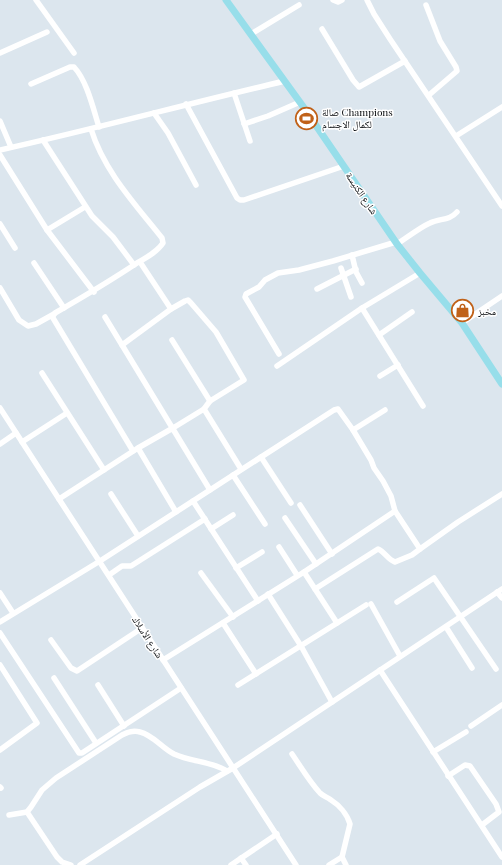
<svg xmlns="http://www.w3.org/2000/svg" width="502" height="865" viewBox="0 0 502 865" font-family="'Playfair Display','Noto Naskh Arabic',serif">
  <rect width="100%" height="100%" fill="#dce6ee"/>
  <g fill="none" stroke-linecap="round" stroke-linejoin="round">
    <g stroke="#fff" stroke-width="5.5">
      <polyline points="36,0 74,53"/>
      <polyline points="333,0 338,2 342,0"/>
      <polyline points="367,0 374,14 390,39 502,206"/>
      <polyline points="426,5 440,41 456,67 457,71 429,95"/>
      <polyline points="322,29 353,80 359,87 405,61"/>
      <polyline points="251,34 299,5"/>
      <polyline points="0,53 47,32"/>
      <path d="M31,84L70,67H74C87,81 93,108 99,127"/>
      <polyline points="234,93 250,141"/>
      <polyline points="186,104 237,198 240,200 244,200 344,166"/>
      <polyline points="154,113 168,133 196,185"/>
      <polyline points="0,121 11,147"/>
      <polyline points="244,124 268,116 300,102"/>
      <path d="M91,129C104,171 135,204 162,238L163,243C157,252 146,258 137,263C110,281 83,297 55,313L53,316V318L133,451"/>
      <polyline points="456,136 502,107"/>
      <polyline points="43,140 92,216 113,237 134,265"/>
      <path d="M0,150C95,129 190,103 285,81"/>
      <polyline points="0,155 47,230 94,292"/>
      <polyline points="0,224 15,248"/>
      <polyline points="47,230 85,207"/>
      <path d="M397,244C408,237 419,228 430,223C440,218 449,221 457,212"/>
      <polyline points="352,255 356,272 362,283"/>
      <polyline points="140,262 171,309"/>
      <polyline points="34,263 64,308"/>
      <polyline points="341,268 351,297"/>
      <polyline points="0,288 19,320 28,326 36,324 54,314"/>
      <polyline points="317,289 356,269"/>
      <polyline points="362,308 423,406"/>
      <polyline points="105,317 122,345"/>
      <polyline points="462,323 502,296"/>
      <polyline points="379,335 412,312"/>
      <polyline points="172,340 210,401"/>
      <polyline points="279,354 245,297 246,294 259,287 265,280 278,273 299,270 333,261 396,242"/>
      <polyline points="277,366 362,308 420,273"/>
      <polyline points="42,373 104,470"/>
      <polyline points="380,376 398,365"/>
      <polyline points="0,408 296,865"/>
      <polyline points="204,409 241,469"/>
      <polyline points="353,430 385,410"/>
      <polyline points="22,442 67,413"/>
      <polyline points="0,444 16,433"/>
      <polyline points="138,448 176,512"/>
      <polyline points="261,457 291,503"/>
      <polyline points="233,475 265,524"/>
      <polyline points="111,494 138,536"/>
      <path d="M59,499L138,448L173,428L204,409L210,401L244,380L216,332L191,303L188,300L185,301L171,309L122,345C151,393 181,442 210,490"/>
      <polyline points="193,501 258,601"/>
      <polyline points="300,505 332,554"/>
      <polyline points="285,518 316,564"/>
      <polyline points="211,529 233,515"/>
      <polyline points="279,547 297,575"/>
      <polyline points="420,549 458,522 502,494"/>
      <polyline points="236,568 262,552"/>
      <polyline points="304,572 337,623"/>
      <polyline points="201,573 233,617"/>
      <polyline points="109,575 122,566 131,566 205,519"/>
      <polyline points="497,592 502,598"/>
      <polyline points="0,593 13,613"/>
      <polyline points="268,594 301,646 332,702"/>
      <polyline points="397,602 434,578 496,669"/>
      <polyline points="371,604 400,656"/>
      <path d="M0,622L100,561L334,410L338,409L353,430L371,460L374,468L383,481L391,496L395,511L420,549L412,555L395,562C388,560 385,552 378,549L315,589"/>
      <polyline points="223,623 256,674"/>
      <polyline points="446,627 472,668"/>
      <polyline points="0,633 79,753 82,753 181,688"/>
      <polyline points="51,640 71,668 77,671 142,628"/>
      <polyline points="163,660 304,572 395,511"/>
      <polyline points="0,665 37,723 0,750"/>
      <polyline points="380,670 502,857"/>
      <polyline points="54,678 96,743"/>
      <polyline points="98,685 124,726"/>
      <polyline points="238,685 366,605"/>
      <polyline points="471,726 502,705"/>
      <polyline points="433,752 466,732"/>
      <path d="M292,754C301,767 309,781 320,793C323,796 327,797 331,800C339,805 347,814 350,824L342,857L346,865"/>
      <polyline points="448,776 465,765 470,766 496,804 499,812 482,825"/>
      <polyline points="0,787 1,788"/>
      <polyline points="27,812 57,857 62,862 71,865"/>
      <path d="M9,815L27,812L31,807L42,790L56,778L122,735C128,732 133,730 140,732C153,735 162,748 174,754C191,762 211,761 227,771"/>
      <polyline points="241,858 246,865"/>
      <polyline points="80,865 200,787 233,768 502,589"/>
      <polyline points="231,865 277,834"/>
      <polyline points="329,865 342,857"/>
    </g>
    <polyline stroke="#97deea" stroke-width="7" points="226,0 302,105 397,244 420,273 462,323 502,384"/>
  </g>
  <defs>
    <symbol id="stadium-ring" viewBox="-11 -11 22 22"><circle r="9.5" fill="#fff" stroke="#c06118" stroke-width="1.5"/><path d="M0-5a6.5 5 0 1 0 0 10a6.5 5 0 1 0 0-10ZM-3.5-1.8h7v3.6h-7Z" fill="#c06118"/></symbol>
    <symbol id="shop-ring" viewBox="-11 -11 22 22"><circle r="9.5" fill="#fff" stroke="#c06118" stroke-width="1.5"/><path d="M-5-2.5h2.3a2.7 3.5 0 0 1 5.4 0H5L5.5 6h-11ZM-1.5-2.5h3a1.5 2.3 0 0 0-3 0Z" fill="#c06118"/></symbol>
  </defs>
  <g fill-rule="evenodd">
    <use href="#stadium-ring" x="294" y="106" width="25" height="25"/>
    <use href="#shop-ring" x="450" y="298" width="25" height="25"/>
  </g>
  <g text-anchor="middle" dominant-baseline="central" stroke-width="3" stroke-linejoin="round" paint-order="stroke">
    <g font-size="10" fill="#090c0f" stroke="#fff" text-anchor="start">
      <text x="322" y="112">صالة Champions<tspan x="322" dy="12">لكمال الاجسام</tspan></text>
      <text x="478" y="311">مخبز</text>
    </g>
    <g font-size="10" fill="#090c0f" stroke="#fff">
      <text transform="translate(362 193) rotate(56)">شارع الكنيسة</text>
      <text transform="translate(148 637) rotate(57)">شارع الأسلاك</text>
    </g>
  </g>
</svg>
